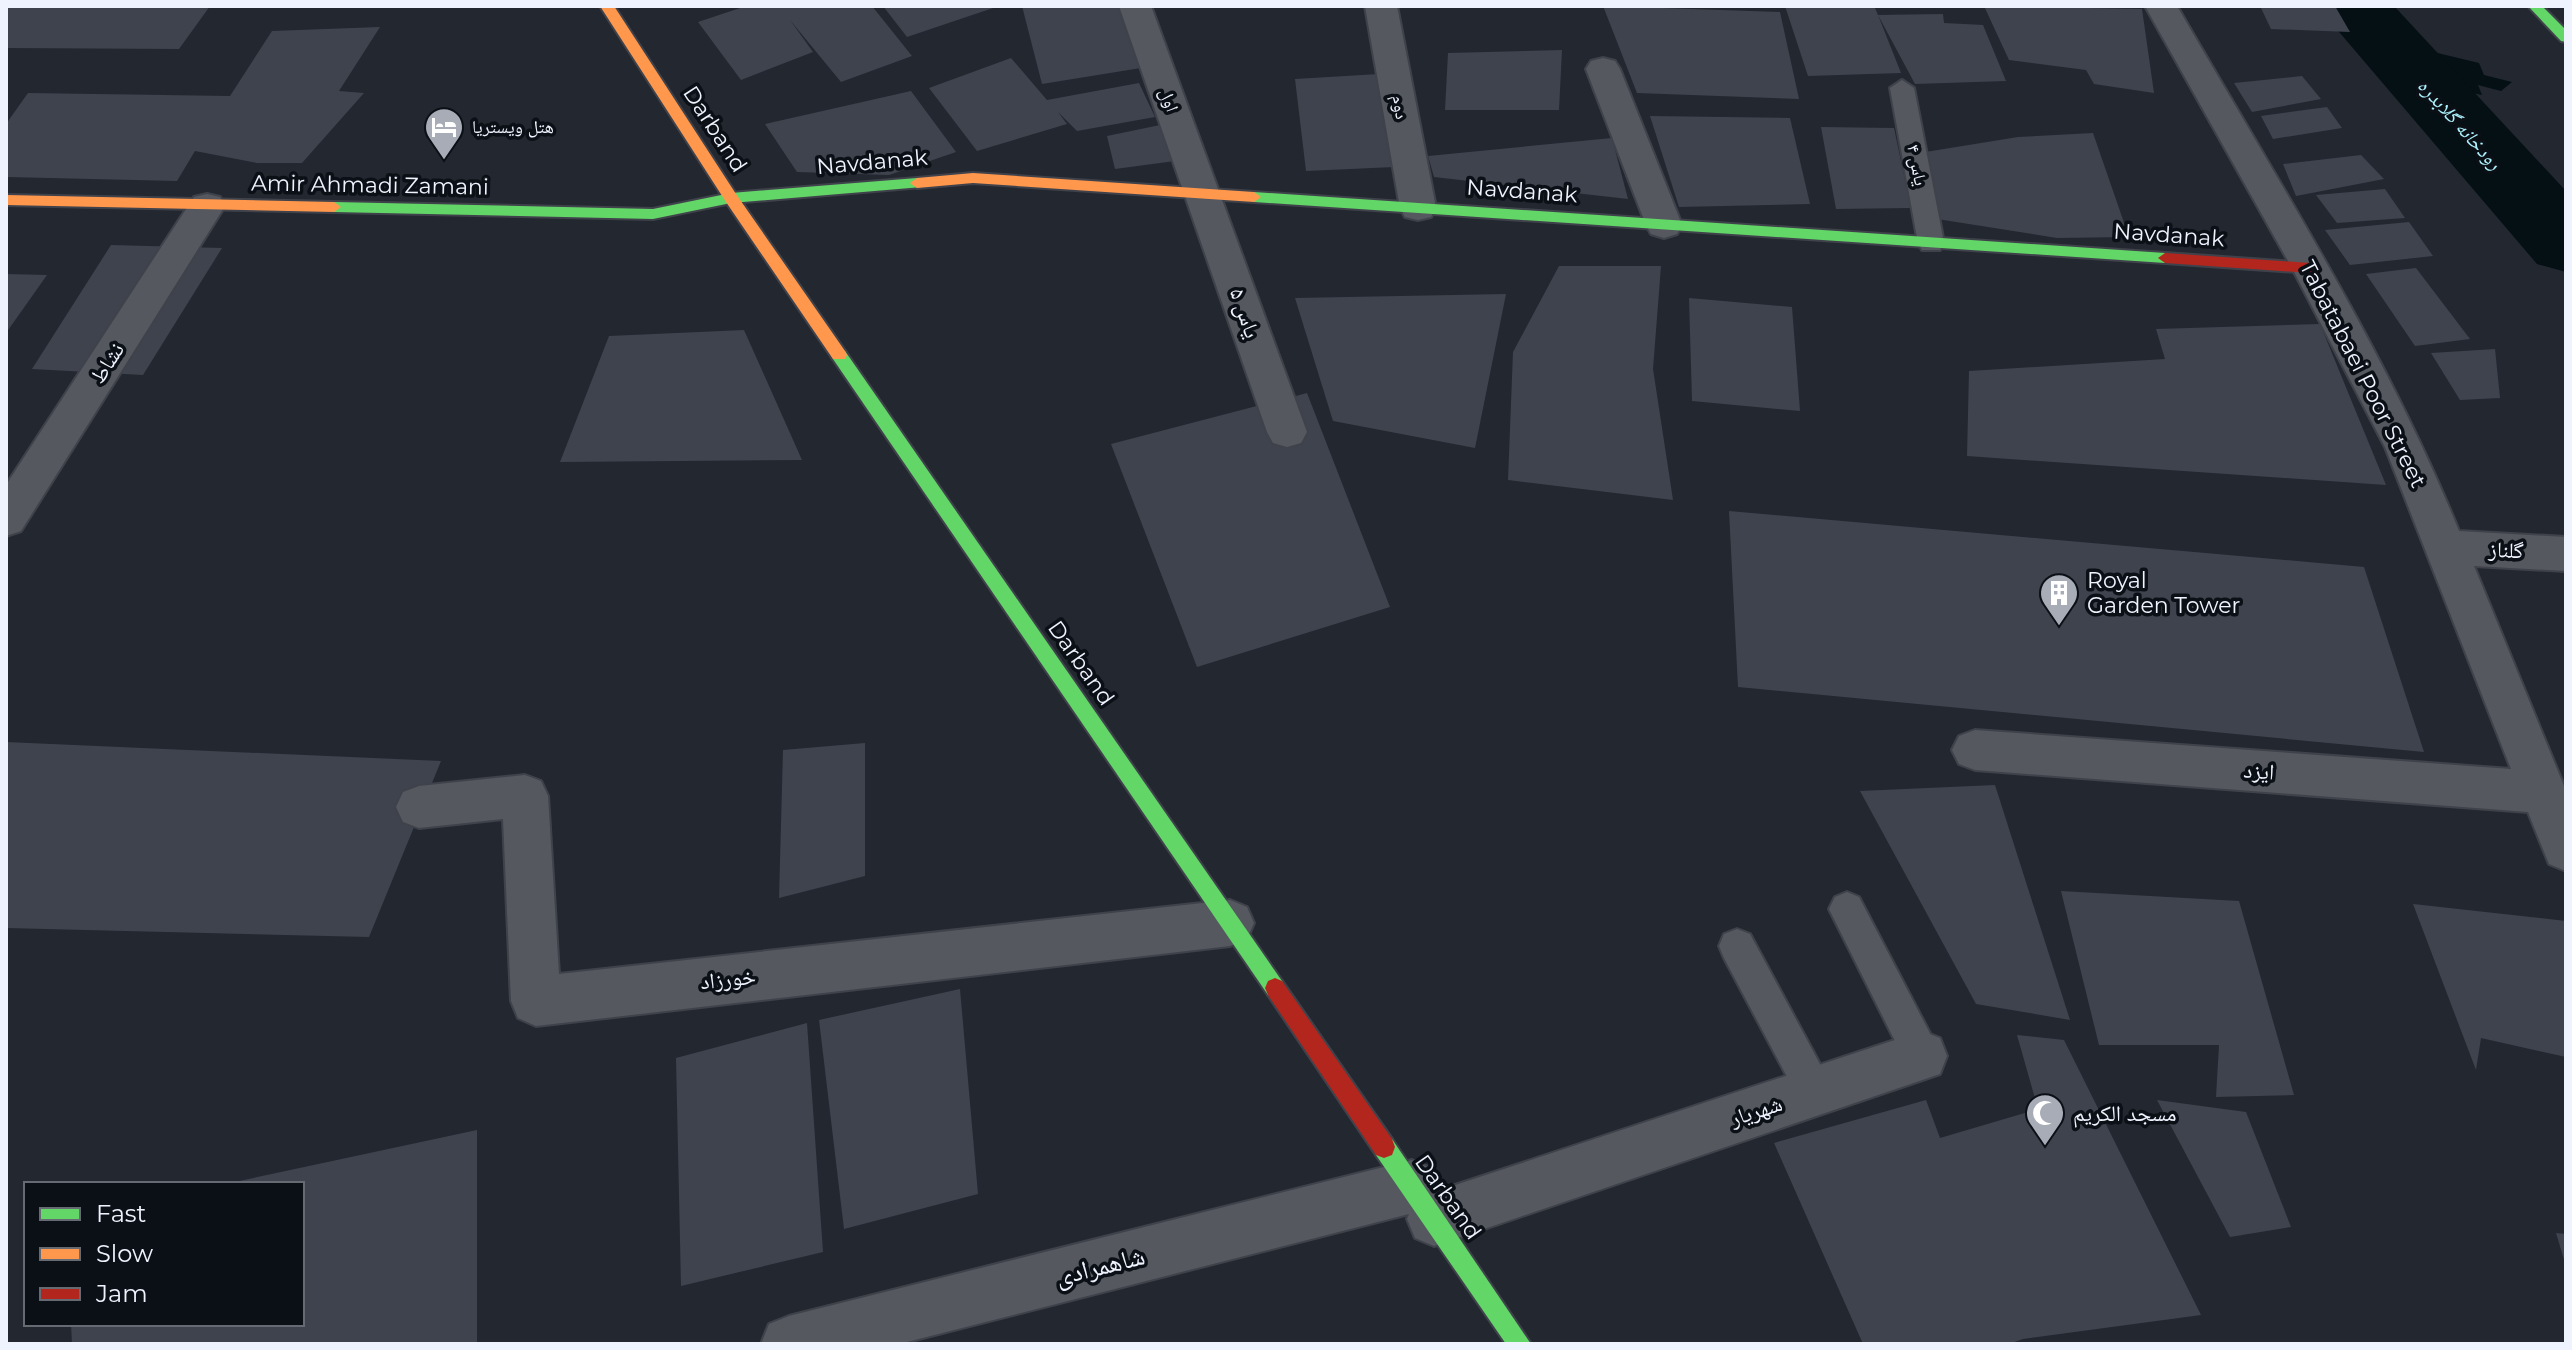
<svg xmlns="http://www.w3.org/2000/svg" width="2572" height="1350" viewBox="0 0 2572 1350" font-family="Montserrat,'Noto Naskh Arabic',sans-serif">
  <rect width="100%" height="100%" fill="#232730"/>
  <polygon fill="#041013" points="2421,49 2479,63 2484,75 2512,82 2501,91 2478,85 2482,95 2453,89"/>
  <g fill="none" stroke-linecap="round" stroke-linejoin="round">
    <polygon fill="#041013" fill-rule="evenodd" points="2317,6 2394,6 2566,191 2566,272 2537,264"/>
  </g>
  <g fill="#3f434e">
    <polygon points="6,6 210,6 179,49 6,48"/>
    <polygon points="746,6 872,6 912,56 841,82 790,20 813,52 741,80 698,22"/>
    <polygon points="883,6 996,6 996,7 907,37"/>
    <polygon points="1022,6 1119,6 1147,67 1042,84"/>
    <polygon points="1603,6 1780,12 1799,99 1637,93"/>
    <polygon points="1785,6 1875,8 1878,15 1943,14 1944,23 1983,25 2006,81 1915,84 1878,15 1901,73 1808,76"/>
    <polygon points="1984,6 2142,9 2154,93 2094,84 2086,70 2009,60"/>
    <polygon points="2260,6 2335,6 2350,32 2271,29"/>
    <polygon points="380,27 339,91 364,93 302,163 257,163 195,151 177,181 6,177 6,124 28,93 230,96 272,31"/>
    <polygon points="1562,50 1559,110 1445,110 1448,53"/>
    <polygon points="1011,58 1047,100 1139,83 1155,117 1077,131 1058,112 1067,124 977,151 929,88"/>
    <polygon points="1379,74 1394,167 1306,171 1295,79"/>
    <polygon points="2302,76 2321,99 2252,112 2234,83"/>
    <polygon points="911,91 956,152 889,175 797,172 765,124"/>
    <polygon points="2327,107 2342,128 2273,139 2261,116"/>
    <polygon points="1650,116 1790,118 1810,204 1679,207"/>
    <polygon points="1160,125 1175,161 1115,169 1107,136"/>
    <polygon points="1821,127 1894,128 1911,208 1836,209"/>
    <polygon points="2093,133 2129,237 2057,238 1937,219 1913,154 2018,137"/>
    <polygon points="1612,138 1628,199 1434,177 1428,156"/>
    <polygon points="2361,155 2384,179 2296,196 2283,164"/>
    <polygon points="2385,189 2405,218 2337,223 2316,195"/>
    <polygon points="2409,222 2433,256 2350,265 2325,230"/>
    <polygon points="111,245 222,248 143,375 32,369"/>
    <polygon points="1559,266 1661,266 1653,369 1673,500 1508,480 1513,352"/>
    <polygon points="2416,268 2470,339 2415,346 2366,274"/>
    <polygon points="6,274 47,275 6,333"/>
    <polygon points="1506,294 1475,448 1333,421 1295,298"/>
    <polygon points="1689,298 1792,307 1800,411 1692,401"/>
    <polygon points="2320,324 2386,485 1967,456 1969,371 2165,359 2156,329"/>
    <polygon points="744,330 802,460 560,462 609,336"/>
    <polygon points="2495,349 2500,398 2460,400 2431,353"/>
    <polygon points="1307,393 1390,607 1197,667 1111,444"/>
    <polygon points="1729,511 2364,567 2424,752 1738,687"/>
    <polygon points="6,742 441,761 369,937 6,928"/>
    <polygon points="865,743 865,876 779,898 783,750"/>
    <polygon points="1995,785 2070,1020 1976,1004 1860,791"/>
    <polygon points="2061,891 2239,901 2294,1095 2216,1097 2219,1045 2099,1045"/>
    <polygon points="2413,904 2566,921 2566,1057 2481,1038 2476,1070"/>
    <polygon points="960,989 978,1194 844,1229 819,1020"/>
    <polygon points="807,1023 823,1252 681,1286 676,1058"/>
    <polygon points="2017,1035 2064,1040 2201,1315 2023,1339 2009,1344 1863,1344 1774,1143 1926,1100 1940,1138 2038,1109"/>
    <polygon points="2157,1100 2246,1112 2291,1227 2230,1237"/>
    <polygon points="477,1130 477,1344 72,1344 71,1324 302,1324 302,1184 230,1183"/>
    <polygon points="2556,1233 2566,1234 2566,1263 2565,1263"/>
  </g>
  <g fill="none" stroke-linecap="round" stroke-linejoin="round">
    <defs>
      <g id="lane">
        <polygon points="1902,80 1914,88 1944,243 1940,250 1922,250 1918,243 1890,88"/>
        <polygon points="1847,892 1859,897 1935,1043 1941,1056 1935,1069 1922,1075 1909,1069 1829,909 1835,897"/>
        <polygon points="1737,929 1750,934 1828,1079 1834,1092 1828,1105 1815,1111 1802,1105 1724,958 1719,946 1724,934"/>
      </g>
      <g id="street">
        <polygon points="1119,6 1151,6 1307,432 1301,443 1287,447 1273,443 1267,432"/>
        <polygon points="1365,6 1397,6 1436,208 1431,217 1418,220 1405,217 1400,208"/>
        <path d="M2145,6H2177C2276,178 2384,347 2459,531L2566,537V571L2474,566L2566,791V871L2549,864L2528,812L1975,770L1959,764L1952,750L1959,736L1975,730L2511,769L2385,447L2292,268Z"/>
        <polygon points="1603,58 1615,61 1620,69 1682,225 1677,234 1664,238 1651,234 1646,225 1586,69 1591,61"/>
        <polygon points="207,194 220,197 225,206 21,531 6,536 6,485 194,197"/>
        <polygon points="525,775 541,781 548,796 559,974 1230,900 1247,907 1254,923 1247,939 1230,946 536,1026 518,1018 511,1001 503,819 419,828 403,822 396,807 403,792 419,786"/>
        <polygon points="1922,1031 1940,1038 1947,1056 1940,1074 1434,1246 1415,1238 1407,1219 1409,1214 899,1344 761,1344 769,1324 789,1316 1412,1160 1431,1168 1437,1191"/>
      </g>
      <g id="fast">
        <polygon points="2528,6 2542,6 2566,30 2566,42 2561,41"/>
        <polygon points="917,178 922,179 922,187 731,203 653,219 334,212 327,207 334,202 653,209 731,193"/>
        <polygon points="1254,192 2165,253 2172,258 2165,263 1254,202 1247,197"/>
        <polygon points="839,349 845,351 1282,981 1285,988 1282,995 1275,998 1268,995 833,359 831,355 833,351"/>
        <polygon points="1384,1136 1392,1139 1531,1344 1506,1344 1376,1155 1373,1147 1376,1139"/>
      </g>
      <g id="slow">
        <polygon points="600,6 614,6 736,194 845,351 847,355 845,359 833,359 726,202"/>
        <polygon points="973,173 1254,192 1261,197 1254,202 973,183 917,188 910,183 917,178"/>
        <polygon points="6,195 334,202 341,207 334,212 6,205"/>
      </g>
      <g id="jam">
        <polygon points="2165,253 2310,263 2317,268 2310,273 2165,263 2158,258"/>
        <polygon points="1275,978 1282,981 1392,1139 1395,1147 1392,1155 1384,1158 1376,1155 1268,995 1265,988 1268,981"/>
      </g>
    </defs>
    <use href="#lane" stroke="#3f424a" stroke-width="4"/>
    <use href="#street" stroke="#3f424a" stroke-width="4"/>
    <use href="#fast" stroke="#3f424a" stroke-width="4"/>
    <use href="#slow" stroke="#3f424a" stroke-width="4"/>
    <use href="#jam" stroke="#3f424a" stroke-width="4"/>
    <use href="#lane" fill="#55585f" fill-rule="evenodd"/>
    <use href="#street" fill="#55585f" fill-rule="evenodd"/>
    <use href="#fast" fill="#63d668" fill-rule="evenodd"/>
    <use href="#slow" fill="#ff974d" fill-rule="evenodd"/>
    <use href="#jam" fill="#b3261e" fill-rule="evenodd"/>
  </g>
  <defs>
    <symbol id="hotel-pin" viewBox="-11 -11 22 30"><path d="M0 17L-7.5 6A9.5 9.5 0 1 1 7.5 6Z" fill="#a7acb6" stroke="#0b0f16"/><path d="M-6-4.5h1.5V1H6V5H4.5V3h-9V5H-6ZM-4 0a1.8 1.8 0 1 1 3.6 0ZM.5 0V-2.5h3Q6-2.5 6 0Z" fill="#fff"/></symbol>
    <symbol id="building-pin" viewBox="-11 -11 22 30"><path d="M0 17L-7.5 6A9.5 9.5 0 1 1 7.5 6Z" fill="#a7acb6" stroke="#0b0f16"/><path d="M-4-6H4V6H1V3H-1V6H-4ZM-2.5-4.3h1.7v1.8h-1.7ZM.8-4.3h1.7v1.8H.8ZM-2.5-1h1.7V.8h-1.7ZM.8-1h1.7V.8H.8Z" fill="#fff"/></symbol>
    <symbol id="mosque-pin" viewBox="-11 -11 22 30"><path d="M0 17L-7.5 6A9.5 9.5 0 1 1 7.5 6Z" fill="#a7acb6" stroke="#0b0f16"/><path d="M3.5-4.9A6 6 0 1 0 3.5 4.9A5 5 0 1 1 3.5-4.9Z" fill="#fff"/></symbol>
  </defs>
  <g fill-rule="evenodd">
    <use href="#hotel-pin" x="422" y="105" width="44" height="60"/>
    <use href="#building-pin" x="2037" y="571" width="44" height="60"/>
    <use href="#mosque-pin" x="2023" y="1091" width="44" height="60"/>
  </g>
  <g text-anchor="middle" dominant-baseline="central" stroke-width="7" stroke-linejoin="round" paint-order="stroke">
    <g font-size="18" fill="#eef3fe" stroke="#0b0f16">
      <text transform="translate(1169 100) rotate(70)">اول</text>
      <text transform="translate(1400 107) rotate(80)">دوم</text>
      <text transform="translate(1917 165) rotate(79)">یاس ۴</text>
    </g>
    <g font-size="18" fill="#eef3fe" stroke="#0b0f16" text-anchor="start">
      <text x="472" y="127">هتل ویستریا</text>
    </g>
    <g font-size="20" font-style="italic" fill="#acf2fc" stroke="#0b0f16">
      <text transform="translate(2460 124) rotate(48)">رودخانه گلابدره</text>
    </g>
    <g font-size="22" fill="#eef3fe" stroke="#0b0f16">
      <text transform="translate(715 129) rotate(57)">Darband</text>
      <text transform="translate(872 162) rotate(-5)">Navdanak</text>
      <text transform="translate(370 185) rotate(1)">Amir Ahmadi Zamani</text>
      <text transform="translate(1522 191) rotate(4)">Navdanak</text>
      <text transform="translate(2169 235) rotate(4)">Navdanak</text>
      <text transform="translate(1245 313) rotate(71)">یاس ۵</text>
      <text transform="translate(107 363) rotate(-57)">نشاط</text>
      <text transform="translate(2363 374) rotate(63)">Tabatabaei Poor Street</text>
      <text transform="translate(2506 550) rotate(3)">گلناز</text>
      <text transform="translate(1081 663) rotate(55)">Darband</text>
      <text transform="translate(2259 771) rotate(4)">ایزد</text>
      <text transform="translate(728 979) rotate(-6)">خورزاد</text>
      <text transform="translate(1756 1111) rotate(-18)">شهریار</text>
      <text transform="translate(1448 1197) rotate(55)">Darband</text>
    </g>
    <g font-size="22" fill="#eef3fe" stroke="#0b0f16" text-anchor="start">
      <text x="2087" y="580">Royal<tspan x="2087" dy="25">Garden Tower</tspan></text>
      <text x="2073" y="1113">مسجد الکریم</text>
    </g>
    <g font-size="26" fill="#eef3fe" stroke="#0b0f16">
      <text transform="translate(1100 1266) rotate(-14)">شاهمرادی</text>
    </g>
  </g>
  <rect width="2572" height="1350" fill="none" stroke="#eef3fe" stroke-width="16"/>
  <rect x="24" y="1182" width="280" height="144" fill="#0b0f16" stroke="#666a73" stroke-width="2"/>
  <rect x="40" y="1208" width="40" height="12" fill="#63d668" stroke="#666a73" stroke-width="2"/>
  <text x="96" y="1222" font-size="24" fill="#eef3fe">Fast</text>
  <rect x="40" y="1248" width="40" height="12" fill="#ff974d" stroke="#666a73" stroke-width="2"/>
  <text x="96" y="1262" font-size="24" fill="#eef3fe">Slow</text>
  <rect x="40" y="1288" width="40" height="12" fill="#b3261e" stroke="#666a73" stroke-width="2"/>
  <text x="96" y="1302" font-size="24" fill="#eef3fe">Jam</text>
</svg>
